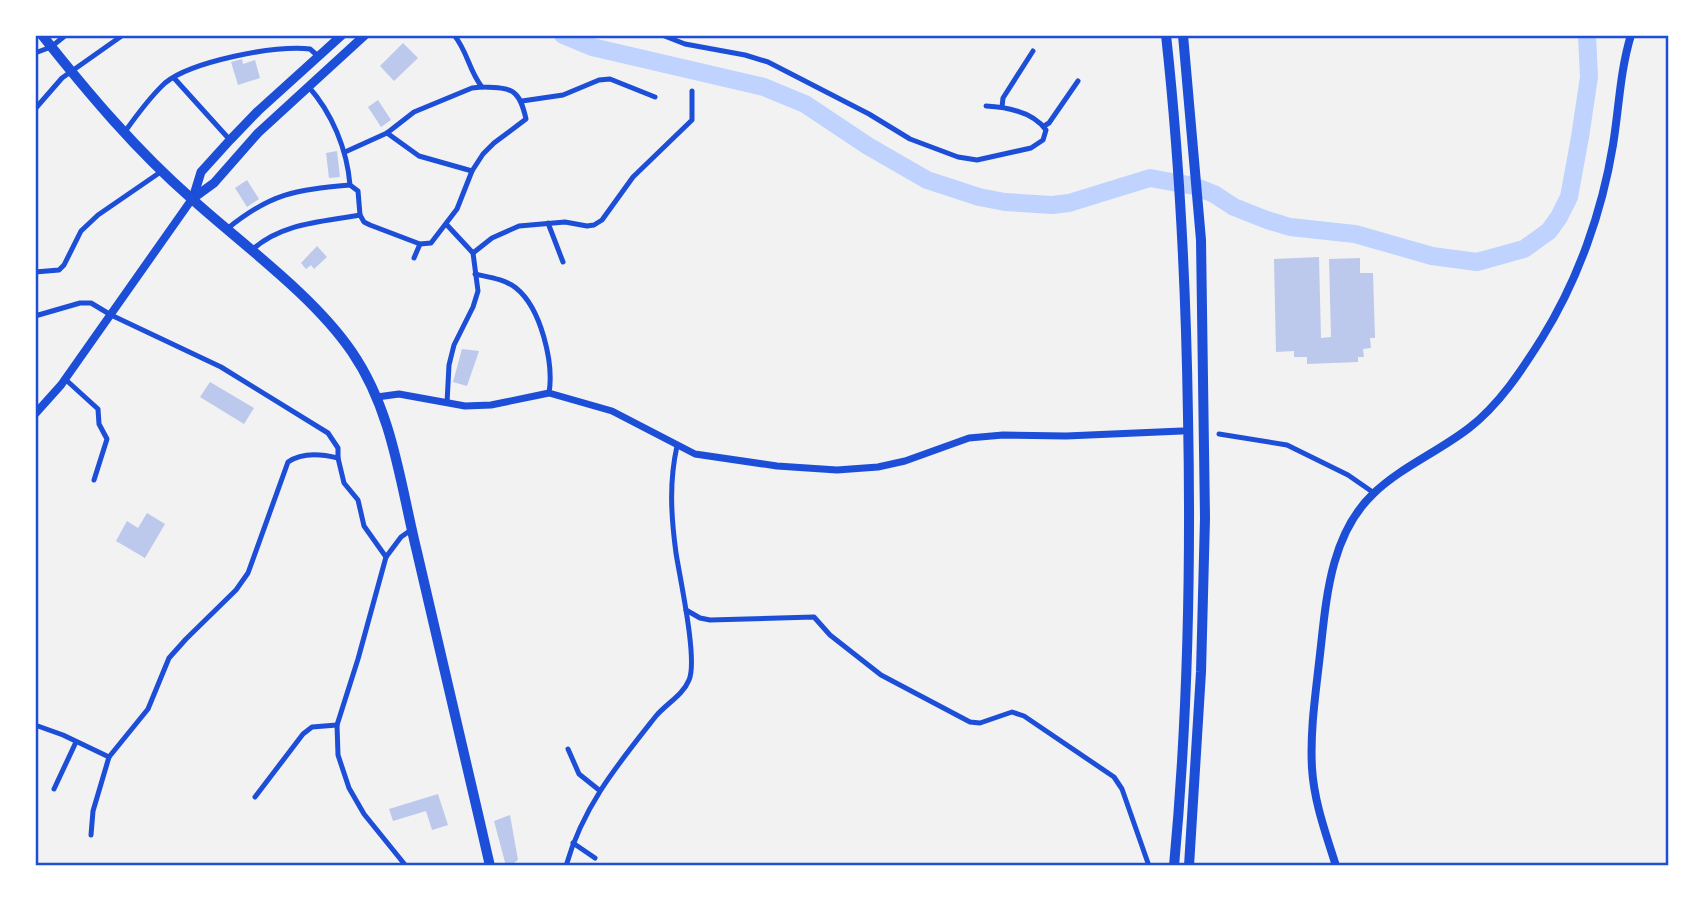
<svg xmlns="http://www.w3.org/2000/svg" width="1704" height="901" viewBox="0 0 1704 901" font-family="'Fira Sans Condensed',sans-serif">
  <rect width="100%" height="100%" fill="#f2f2f2"/>
  <g fill="none" stroke-linecap="round" stroke-linejoin="round">
    <polyline stroke="#bfd3fe" stroke-width="18" points="563,35 592,47 764,87 805,104 868,146 927,180 979,197 1005,202 1052,205 1069,203 1150,178 1194,186 1214,194 1234,207 1267,220 1290,227 1355,234 1432,256 1477,262 1524,249 1549,231 1559,217 1569,197 1580,137 1589,77 1587,35"/>
  </g>
  <g fill="#bdc9ec">
    <polygon points="403,43 418,58 394,81 380,66"/>
    <polygon points="242,59 243,64 255,60 260,78 238,85 231,62"/>
    <polygon points="378,100 391,120 381,127 368,107"/>
    <polygon points="337,151 340,177 329,178 326,153"/>
    <polygon points="247,180 259,199 247,207 235,188"/>
    <polygon points="317,246 327,257 314,269 311,265 306,269 301,263"/>
    <polygon points="1319,257 1321,338 1331,337 1329,259 1360,258 1360,273 1373,273 1375,338 1370,338 1371,348 1363,349 1364,357 1358,357 1358,362 1307,364 1307,357 1294,357 1294,351 1276,352 1274,259"/>
    <polygon points="462,349 479,351 467,386 453,382"/>
    <polygon points="210,382 254,408 244,424 200,397"/>
    <polygon points="147,513 165,524 145,558 116,541 127,521 138,528"/>
    <polygon points="438,794 448,825 432,830 426,811 393,821 389,809"/>
    <polygon points="510,815 518,860 510,866 506,866 494,821"/>
  </g>
  <g fill="none" stroke-linecap="round" stroke-linejoin="round">
    <g stroke="#1d4ed8" stroke-width="5">
      <path d="M662,35L685,44L745,55L768,62L869,114L910,139L958,157L977,160L1031,148L1043,140L1046,130C1033,112 1006,107 986,106"/>
      <polyline points="35,53 51,47 66,35"/>
      <polyline points="174,78 230,140"/>
      <path d="M308,86C332,113 347,149 350,185L358,191L360,215"/>
      <polyline points="522,101 563,95 599,80 610,79 655,97"/>
      <polyline points="1002,107 1003,98 1033,51"/>
      <polyline points="35,109 62,78 123,35"/>
      <polyline points="1044,126 1049,123 1078,81"/>
      <path d="M124,133C136,116 150,97 165,83C190,62 277,44 310,49L318,56"/>
      <polyline points="387,133 419,156 472,171"/>
      <polyline points="345,152 387,133 414,112 472,88 482,87"/>
      <polyline points="548,223 563,262"/>
      <path d="M227,229C271,193 295,190 350,185"/>
      <path d="M252,250C281,223 322,222 360,215L364,222L370,225L420,244L431,243L457,209L472,171L483,154L494,143L526,119C519,88 512,88 482,87C469,71 468,52 454,35"/>
      <polyline points="473,253 492,238 519,226 565,222 587,226 594,225 602,220 633,177 692,120 692,91"/>
      <polyline points="414,258 420,244"/>
      <polyline points="35,272 59,270 64,265 81,231 98,215 162,171"/>
      <path d="M475,274C488,277 505,279 516,288C541,308 554,363 549,393"/>
      <polyline points="35,316 80,303 91,303 111,315 221,367 328,433 338,448 338,458 344,483 358,500 364,526 386,557"/>
      <polyline points="65,379 98,409 99,424 107,439 94,480"/>
      <polyline points="447,403 449,365 454,345 473,307 478,291 473,253 447,225"/>
      <polyline points="1219,434 1287,445 1348,475 1374,493"/>
      <polyline points="686,610 700,618 710,620 814,617 830,635 881,675 970,722 980,723 1012,712 1024,716 1114,777 1122,789 1149,866"/>
      <path d="M35,725L63,735L109,757L148,709L169,658L186,639L236,590L248,573L288,462C302,452 322,454 338,458"/>
      <polyline points="568,749 579,774 599,790"/>
      <polyline points="54,789 76,742"/>
      <polyline points="255,797 303,734 312,727 337,725"/>
      <polyline points="91,835 93,811 109,757"/>
      <polyline points="573,843 595,858"/>
      <polyline points="406,866 364,814 349,788 338,755 337,725 358,659 386,557 401,537 411,530"/>
      <path d="M566,866C583,806 618,764 656,716C666,704 683,695 689,680C698,660 680,579 676,553C671,516 669,482 677,446"/>
    </g>
    <polyline stroke="#1d4ed8" stroke-width="7" points="377,397 399,394 465,406 491,405 549,393 612,411 695,454 777,466 837,470 878,467 905,461 969,438 1003,435 1066,436 1182,431"/>
    <g stroke="#1d4ed8" stroke-width="8">
      <polyline points="35,414 61,385 192,199"/>
      <path d="M1336,866C1326,834 1314,802 1312,768C1310,733 1315,698 1319,663C1326,605 1328,537 1373,494C1401,467 1438,452 1469,428C1499,405 1522,370 1542,338C1578,280 1602,212 1613,145C1619,108 1620,71 1631,35"/>
    </g>
    <g stroke="#1d4ed8" stroke-width="9">
      <polyline points="193,198 201,172 230,140 258,111 342,35"/>
      <polyline points="192,199 214,183 258,133 365,35"/>
    </g>
    <path stroke="#1d4ed8" stroke-width="10" d="M42,35C88,93 136,150 192,199C243,245 314,296 352,352C393,412 400,483 417,552C441,656 466,761 490,866"/>
    <g stroke="#1d4ed8" stroke-width="10">
      <path d="M1166,35C1180,162 1186,288 1188,416C1191,566 1188,717 1174,866"/>
      <polyline points="1183,35 1201,240 1205,518 1201,672 1189,866"/>
    </g>
  </g>
  <rect width="1704" height="901" fill="none" stroke="#ffffff" stroke-width="74"/>
  <rect x="37" y="37" width="1630" height="827" fill="none" stroke="#1d4ed8" stroke-width="2.5"/>
</svg>
